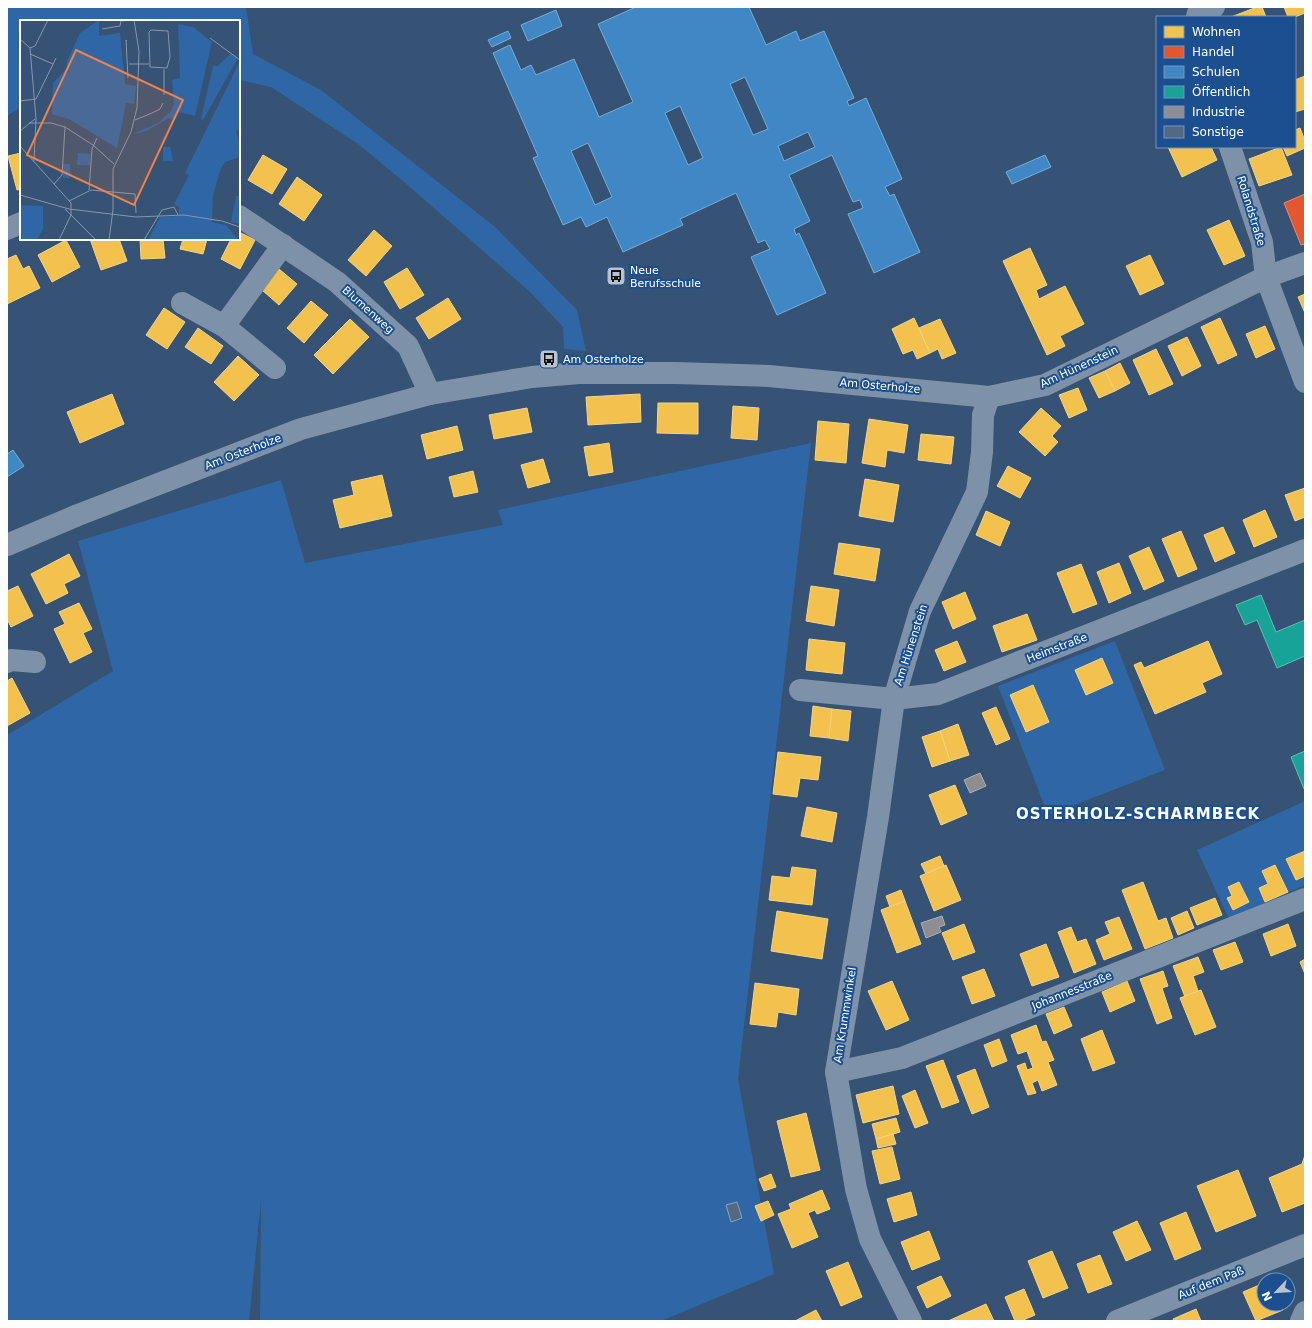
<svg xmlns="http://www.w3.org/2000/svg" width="1312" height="1328" viewBox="0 0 1312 1328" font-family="'DejaVu Sans',sans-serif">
  <rect width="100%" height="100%" fill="#365274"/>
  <g fill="#2f66a5">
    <polygon points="7,7 246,7 253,54 321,90 494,226 577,310 586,351 564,349 563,327 530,292 404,182 358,144 271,87 239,80 239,21 21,21 21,107 7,116"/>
    <polygon points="811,443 738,1079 774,1274 661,1321 260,1321 261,1201 249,1321 7,1321 7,735 113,671 78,541 281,480 305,563 503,525 498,510"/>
    <polygon points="1115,641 1165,770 1048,815 998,686"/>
    <polygon points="1305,801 1305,885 1229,919 1197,850"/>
  </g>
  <g fill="#f2c14e" stroke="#f6d483">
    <polygon points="1257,7 1262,7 1266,17 1231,17"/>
    <polygon points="1284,7 1305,7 1305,13 1295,17 1288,17"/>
    <polygon points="1305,76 1305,109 1295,112 1295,80"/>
    <polygon points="1300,128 1305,141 1305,148 1287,156 1283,147 1295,147 1295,130"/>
    <polygon points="1168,147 1211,147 1217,160 1182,177"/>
    <polygon points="1281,147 1292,175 1259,186 1249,159"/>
    <polygon points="21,153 21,189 17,190 8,156"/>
    <polygon points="263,155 287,169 272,194 248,180"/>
    <polygon points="297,177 322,195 304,221 279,204"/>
    <polygon points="1229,220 1245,256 1224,265 1207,230"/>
    <polygon points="374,230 392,246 366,276 348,260"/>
    <polygon points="239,232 255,240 240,269 221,259 231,239 239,239"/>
    <polygon points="90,239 119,239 127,261 101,270"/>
    <polygon points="140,239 163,239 165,258 141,259"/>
    <polygon points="183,239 207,239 203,254 180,249"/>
    <polygon points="66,240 80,267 52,282 38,255"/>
    <polygon points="1030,248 1047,285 1036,290 1039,299 1065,286 1084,324 1060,336 1065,346 1047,355 1003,261"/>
    <polygon points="16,255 23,269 29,266 40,288 7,304 7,259"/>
    <polygon points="1150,255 1164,284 1140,295 1126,266"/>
    <polygon points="407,268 424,295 400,309 384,282"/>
    <polygon points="279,269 297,284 279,305 262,290"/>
    <polygon points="1305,294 1305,313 1298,297"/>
    <polygon points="448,298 461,319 429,339 416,318"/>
    <polygon points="311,301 328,315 304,343 287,328"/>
    <polygon points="164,308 185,322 167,349 146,335"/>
    <polygon points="914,318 930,353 917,359 913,350 903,354 892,329"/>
    <polygon points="1220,318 1237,355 1218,364 1201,327"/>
    <polygon points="350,319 369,337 333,374 314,355"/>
    <polygon points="940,319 956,353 942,359 938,349 930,353 919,328"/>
    <polygon points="1265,326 1275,349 1256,358 1246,334"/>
    <polygon points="198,328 223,346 211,364 185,347"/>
    <polygon points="1187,337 1201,366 1182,376 1168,346"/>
    <polygon points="1156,349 1173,384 1149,395 1133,360"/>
    <polygon points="238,356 259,375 234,401 214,382"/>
    <polygon points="1120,363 1130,383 1115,391 1105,371"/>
    <polygon points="1105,371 1115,391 1099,398 1089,378"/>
    <polygon points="1078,388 1087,410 1069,418 1059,395"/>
    <polygon points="112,394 124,424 80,443 67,412"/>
    <polygon points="640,394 641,422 588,425 586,397"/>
    <polygon points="658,403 698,403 698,434 657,433"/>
    <polygon points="733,406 759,408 757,440 731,438"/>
    <polygon points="527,408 532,432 494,439 489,415"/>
    <polygon points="1041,408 1061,426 1052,436 1058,442 1045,456 1019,432"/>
    <polygon points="869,419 908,425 904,453 887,450 885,467 862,463"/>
    <polygon points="818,421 849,424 846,463 815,460"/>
    <polygon points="457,426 463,450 427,459 421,435"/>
    <polygon points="921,434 954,437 951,464 918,460"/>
    <polygon points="609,443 613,472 589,476 584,447"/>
    <polygon points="543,459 550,482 528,488 521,465"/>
    <polygon points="1008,466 1031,478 1020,498 997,486"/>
    <polygon points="473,471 478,492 454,497 449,477"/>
    <polygon points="382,475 392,516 340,528 333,500 354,495 351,482"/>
    <polygon points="865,479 899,485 893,522 859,516"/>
    <polygon points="1305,488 1305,517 1295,521 1285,495"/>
    <polygon points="1265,510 1277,537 1254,547 1243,520"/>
    <polygon points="986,511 1010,522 1000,546 976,535"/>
    <polygon points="1223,527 1235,553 1215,562 1204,535"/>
    <polygon points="1181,531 1197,569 1178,577 1162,539"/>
    <polygon points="839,543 880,549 875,581 834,574"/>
    <polygon points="1149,547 1164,581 1144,590 1129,556"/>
    <polygon points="69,554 80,576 64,584 68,593 46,604 31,574"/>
    <polygon points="1119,563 1131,593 1109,603 1097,572"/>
    <polygon points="1081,564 1097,604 1073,613 1057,573"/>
    <polygon points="18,586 33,616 11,627 7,619 7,591"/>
    <polygon points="811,586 839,590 834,626 806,621"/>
    <polygon points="965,592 976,619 953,629 942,602"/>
    <polygon points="79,603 92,629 83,633 92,652 70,663 54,629 65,624 59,612"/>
    <polygon points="1027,614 1037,640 1002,652 993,626"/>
    <polygon points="809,639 845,643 842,674 806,670"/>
    <polygon points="957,641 966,662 944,671 935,650"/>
    <polygon points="1208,641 1222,674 1202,683 1206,692 1155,714 1134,665 1141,662 1144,668"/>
    <polygon points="1102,658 1113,683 1086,695 1075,670"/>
    <polygon points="12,678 30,713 7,726 7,681"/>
    <polygon points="1033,685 1049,722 1026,732 1010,695"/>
    <polygon points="813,706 832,709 829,738 810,736"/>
    <polygon points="996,707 1010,739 996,745 982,713"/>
    <polygon points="832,709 851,711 848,741 829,738"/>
    <polygon points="958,724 969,755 950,761 940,731"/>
    <polygon points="940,731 950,761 932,767 922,737"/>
    <polygon points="778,752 821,757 818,780 800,778 797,797 773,794"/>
    <polygon points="955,785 967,814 941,825 929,795"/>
    <polygon points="807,807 837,813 832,842 801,836"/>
    <polygon points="1305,851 1305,876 1296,880 1286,859"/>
    <polygon points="940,856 944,866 926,874 921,864"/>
    <polygon points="946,865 961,900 934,911 920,876"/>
    <polygon points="1275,865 1288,892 1265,902 1259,888 1268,884 1262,871"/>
    <polygon points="792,867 816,870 812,905 769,900 772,876 790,878"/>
    <polygon points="1143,882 1158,921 1166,918 1173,938 1145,949 1122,890"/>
    <polygon points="1239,882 1249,902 1233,910 1227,898 1232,896 1228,887"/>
    <polygon points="901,890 905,901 890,907 886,896"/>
    <polygon points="1215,898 1222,915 1197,925 1190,908"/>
    <polygon points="905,901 921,944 897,953 881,910"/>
    <polygon points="777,911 828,919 822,959 771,951"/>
    <polygon points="1187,911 1194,928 1178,935 1171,918"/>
    <polygon points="1119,917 1132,949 1104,960 1096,940 1110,934 1105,922"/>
    <polygon points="964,924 975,952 953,960 942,933"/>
    <polygon points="1288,924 1296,946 1271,956 1263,934"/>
    <polygon points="1071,927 1077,942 1086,939 1096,964 1074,973 1058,932"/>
    <polygon points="1235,942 1243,962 1221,970 1213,950"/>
    <polygon points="1046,944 1059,977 1032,986 1020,954"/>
    <polygon points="1198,957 1204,972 1193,976 1198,991 1185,997 1173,966"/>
    <polygon points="1305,959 1305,974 1300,962"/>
    <polygon points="984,969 995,996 972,1004 962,977"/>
    <polygon points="1163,971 1168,986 1162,988 1172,1018 1157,1024 1140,979"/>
    <polygon points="892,981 909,1020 886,1030 868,991"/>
    <polygon points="1127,981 1135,1001 1110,1012 1102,992"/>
    <polygon points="755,983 799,989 796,1015 778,1012 776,1027 750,1024"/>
    <polygon points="1201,990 1216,1027 1195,1035 1180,998"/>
    <polygon points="1064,1007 1072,1026 1054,1034 1046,1014"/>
    <polygon points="1036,1025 1042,1042 1046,1041 1054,1060 1048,1062 1057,1085 1042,1091 1038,1080 1032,1083 1036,1093 1028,1095 1017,1066 1025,1063 1027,1070 1033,1068 1027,1051 1018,1054 1011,1035"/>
    <polygon points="1102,1030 1115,1063 1093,1071 1081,1039"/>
    <polygon points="999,1039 1007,1061 992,1067 984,1045"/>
    <polygon points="943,1060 959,1102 942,1108 926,1066"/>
    <polygon points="975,1069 989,1107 972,1114 957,1076"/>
    <polygon points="893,1086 899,1114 863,1123 856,1095"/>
    <polygon points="915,1090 928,1123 915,1128 902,1096"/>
    <polygon points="806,1113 820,1170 791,1177 777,1121"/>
    <polygon points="896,1118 900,1132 876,1139 872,1124"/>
    <polygon points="893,1134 896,1144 878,1148 876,1139"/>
    <polygon points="892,1147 900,1179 880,1184 872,1151"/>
    <polygon points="1305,1155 1305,1203 1282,1212 1269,1178 1302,1164"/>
    <polygon points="1238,1170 1256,1216 1216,1232 1197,1186"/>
    <polygon points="771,1174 776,1187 764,1191 759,1179"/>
    <polygon points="822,1190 830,1209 817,1214 815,1210 808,1213 818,1237 792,1248 778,1214 791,1209 789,1204"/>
    <polygon points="911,1192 917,1215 894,1222 887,1199"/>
    <polygon points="768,1201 774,1215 761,1221 755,1206"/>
    <polygon points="1186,1212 1201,1249 1175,1260 1160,1223"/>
    <polygon points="1137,1221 1151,1250 1126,1261 1113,1232"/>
    <polygon points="929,1231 940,1259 912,1270 901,1242"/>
    <polygon points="1052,1251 1068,1288 1043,1298 1028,1261"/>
    <polygon points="1100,1255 1112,1284 1088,1293 1077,1264"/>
    <polygon points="848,1262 862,1297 841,1306 826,1271"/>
    <polygon points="941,1276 951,1296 927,1308 917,1287"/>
    <polygon points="1264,1283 1264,1304 1280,1304 1283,1310 1256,1321 1243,1292"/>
    <polygon points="1024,1289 1035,1315 1021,1321 1015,1321 1005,1297"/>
    <polygon points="986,1304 994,1321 948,1321"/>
    <polygon points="1196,1309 1201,1321 1174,1321 1173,1319"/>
    <polygon points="816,1310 822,1321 795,1321"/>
  </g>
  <polygon fill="#e4572e" stroke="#ec896d" points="1305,194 1305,244 1301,245 1284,203"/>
  <g fill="#3f88c5" stroke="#79acd6" fill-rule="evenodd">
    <path d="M636,7H749L766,45L796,31L800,41L824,31L854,98L847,101L849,106L866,98L902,179L885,187L890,196L894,194L920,252L874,273L848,214L863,208L860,200L853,202L832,155L789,175L810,221L794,229L796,235L799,233L826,293L777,315L751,257L770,249L765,240L758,243L736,193L680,219L683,225L623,252L607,217L586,227L581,217L563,225L533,158L538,156L493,53L510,45L521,70L531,65L536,75L574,59L599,117L633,102L598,24ZM745,77L768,129L753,135L730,84ZM680,106L703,158L688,165L665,113ZM808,132L815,147L784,161L778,146ZM588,143L612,197L595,205L571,151Z"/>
    <polygon points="556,10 562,26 528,41 521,25"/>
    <polygon points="508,31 511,38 492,47 488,40"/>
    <polygon points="1045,155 1051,167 1012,184 1006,172"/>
    <polygon points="13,450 24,466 7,477 7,454"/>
  </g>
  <g fill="#17a398" stroke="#5dbfb7">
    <polygon points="1261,595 1276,632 1305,620 1305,656 1277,668 1257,620 1245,625 1236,605"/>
    <polygon points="1305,751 1305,789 1304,789 1291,757"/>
  </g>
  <g fill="#8d8d92" stroke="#afafb3">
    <polygon points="980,773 986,786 970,793 964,780"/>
    <polygon points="942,916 945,925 939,927 941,932 926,938 921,923"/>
  </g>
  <polygon fill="#526984" stroke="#92a2b6" points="737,1202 742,1218 731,1222 726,1205"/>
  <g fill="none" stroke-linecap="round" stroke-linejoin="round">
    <g stroke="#7d92a8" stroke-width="22">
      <polyline points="1197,17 1198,13 1214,7"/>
      <polyline points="1230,147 1262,242 1266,277 1305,382"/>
      <polyline points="239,216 337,282 408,346 430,394"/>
      <polyline points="7,229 21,223"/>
      <polyline points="182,303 224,326 275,368"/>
      <polyline points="224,326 283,245"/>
      <polyline points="7,545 78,515 301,429 430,394 532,377 579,373 676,373 769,376 989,397 1045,385 1266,277 1305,263"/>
      <polyline points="7,662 11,660 35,662"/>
      <polyline points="800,690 894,699 938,694 1305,550"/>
      <polyline points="836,1072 902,1058 1305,899"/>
      <polyline points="911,1321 870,1239 856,1189 836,1072 878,817 894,699 920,611 977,492 982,452 983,415 989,397"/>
      <polyline points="1117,1321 1305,1245"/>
      <polyline points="1301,1321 1305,1312"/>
    </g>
  </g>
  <defs>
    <symbol id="bus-square" viewBox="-11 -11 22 22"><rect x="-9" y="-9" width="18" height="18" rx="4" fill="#b9c2ce" stroke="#1b4f8f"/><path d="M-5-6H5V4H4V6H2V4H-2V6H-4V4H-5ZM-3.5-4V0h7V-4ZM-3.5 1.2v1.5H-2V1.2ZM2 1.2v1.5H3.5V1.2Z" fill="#111"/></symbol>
  </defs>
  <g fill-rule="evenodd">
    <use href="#bus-square" x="605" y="265" width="22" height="22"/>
    <use href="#bus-square" x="538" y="348" width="22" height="22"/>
  </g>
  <g text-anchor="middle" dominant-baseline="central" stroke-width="4" stroke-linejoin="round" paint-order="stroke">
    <g font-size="11" fill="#fff" stroke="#1b4f8f">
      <text transform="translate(1251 211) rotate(73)">Rolandstraße</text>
      <text transform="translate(368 310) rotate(42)">Blumenweg</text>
      <text transform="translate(1079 367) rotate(-25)">Am Hünenstein</text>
      <text transform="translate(880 386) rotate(5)">Am Osterholze</text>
      <text transform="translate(243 452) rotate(-21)">Am Osterholze</text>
      <text transform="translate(911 645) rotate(-72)">Am Hünenstein</text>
      <text transform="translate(1057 648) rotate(-21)">Heimstraße</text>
      <text transform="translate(1072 991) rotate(-22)">Johannesstraße</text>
      <text transform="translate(845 1015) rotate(-81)">Am Krummwinkel</text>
      <text transform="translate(1211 1283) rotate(-22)">Auf dem Paß</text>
    </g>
    <g font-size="11" fill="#fff" stroke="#1b4f8f" text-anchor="start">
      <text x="630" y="270">Neue<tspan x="630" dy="13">Berufsschule</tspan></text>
      <text x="563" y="359">Am Osterholze</text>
    </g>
    <g font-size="15" font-weight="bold" letter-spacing="1" fill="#fff" stroke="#1b4f8f">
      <text x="1138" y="814">OSTERHOLZ-SCHARMBECK</text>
    </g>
  </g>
  <g transform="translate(20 20)">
    <rect width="220" height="220" fill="#365274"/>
    <path d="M79,0V16L100,13L105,64L116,66L114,84L106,83L97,128L49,99L32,94L33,63L45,50L51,53L46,49L47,41L60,13ZM158,4L173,7L192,22L175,96L159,92L155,100L149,98L126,111L113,114L138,103L151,91L154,84L152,60L160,58ZM211,33L218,38L183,100L181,99L193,46H198ZM219,43L220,109L216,111L220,123V137L205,142L201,148L193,175L192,202L206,205L219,220H128L140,197L159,196V187L154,184L169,155L165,153ZM143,127H150L153,141H143ZM58,133L70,134V145H57ZM43,144H50V158H43ZM216,176H220V204L211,202ZM0,185L23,186V209L17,220H0Z" fill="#2f66a5"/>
    <path fill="none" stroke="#8697ac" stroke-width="1" d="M101,1L114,0M82,9L100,6L101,0M131,10L148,11L150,37L147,48L130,47L129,12ZM190,18L220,40M0,19L10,28L16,99L14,141M107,21L106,20L108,58M10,28L15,26L28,0M10,34L33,44M109,44H129M144,75V49M0,81L16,79L36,38M115,100L132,93L140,89L143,83M9,103H31L45,107L73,125L94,144M0,111L15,99M0,126L51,183V195M34,164L42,155L45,107M69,170L72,129L77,118M0,175L49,189L116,197L164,195L202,201L220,207M49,181L71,170L115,174L116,193M45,189L76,220M39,220L51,195M89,220L93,190V149L111,112L117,88L119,31L114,0M124,220L142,190L154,187L158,195"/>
    <path fill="#ee8249" fill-opacity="0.15" stroke="#ee8249" stroke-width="2" d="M56,30L163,80L114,185L7,135Z"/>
    <rect width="220" height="220" fill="none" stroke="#fff" stroke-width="2"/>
  </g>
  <rect width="1312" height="1328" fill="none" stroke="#ffffff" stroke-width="16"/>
  <rect x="1156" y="16" width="140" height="132" fill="#1b4f8f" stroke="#7695bc"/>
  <rect x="1164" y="26" width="20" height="12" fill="#f2c14e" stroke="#7695bc"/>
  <text x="1192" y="36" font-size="12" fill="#ffffff">Wohnen</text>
  <rect x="1164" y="46" width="20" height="12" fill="#e4572e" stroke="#7695bc"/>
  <text x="1192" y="56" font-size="12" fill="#ffffff">Handel</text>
  <rect x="1164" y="66" width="20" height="12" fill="#3f88c5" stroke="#7695bc"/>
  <text x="1192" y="76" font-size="12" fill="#ffffff">Schulen</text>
  <rect x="1164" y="86" width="20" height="12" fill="#17a398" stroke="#7695bc"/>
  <text x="1192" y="96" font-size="12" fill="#ffffff">Öffentlich</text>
  <rect x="1164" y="106" width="20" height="12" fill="#8d8d92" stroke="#7695bc"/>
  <text x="1192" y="116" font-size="12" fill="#ffffff">Industrie</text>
  <rect x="1164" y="126" width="20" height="12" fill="#526984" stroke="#7695bc"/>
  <text x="1192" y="136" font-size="12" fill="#ffffff">Sonstige</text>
  <g transform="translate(1276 1292) rotate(245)"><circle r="19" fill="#1b4f8f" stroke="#7695bc"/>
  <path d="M0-3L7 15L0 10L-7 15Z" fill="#b9c2ce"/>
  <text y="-6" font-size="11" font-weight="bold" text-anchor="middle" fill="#ffffff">N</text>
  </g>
</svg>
